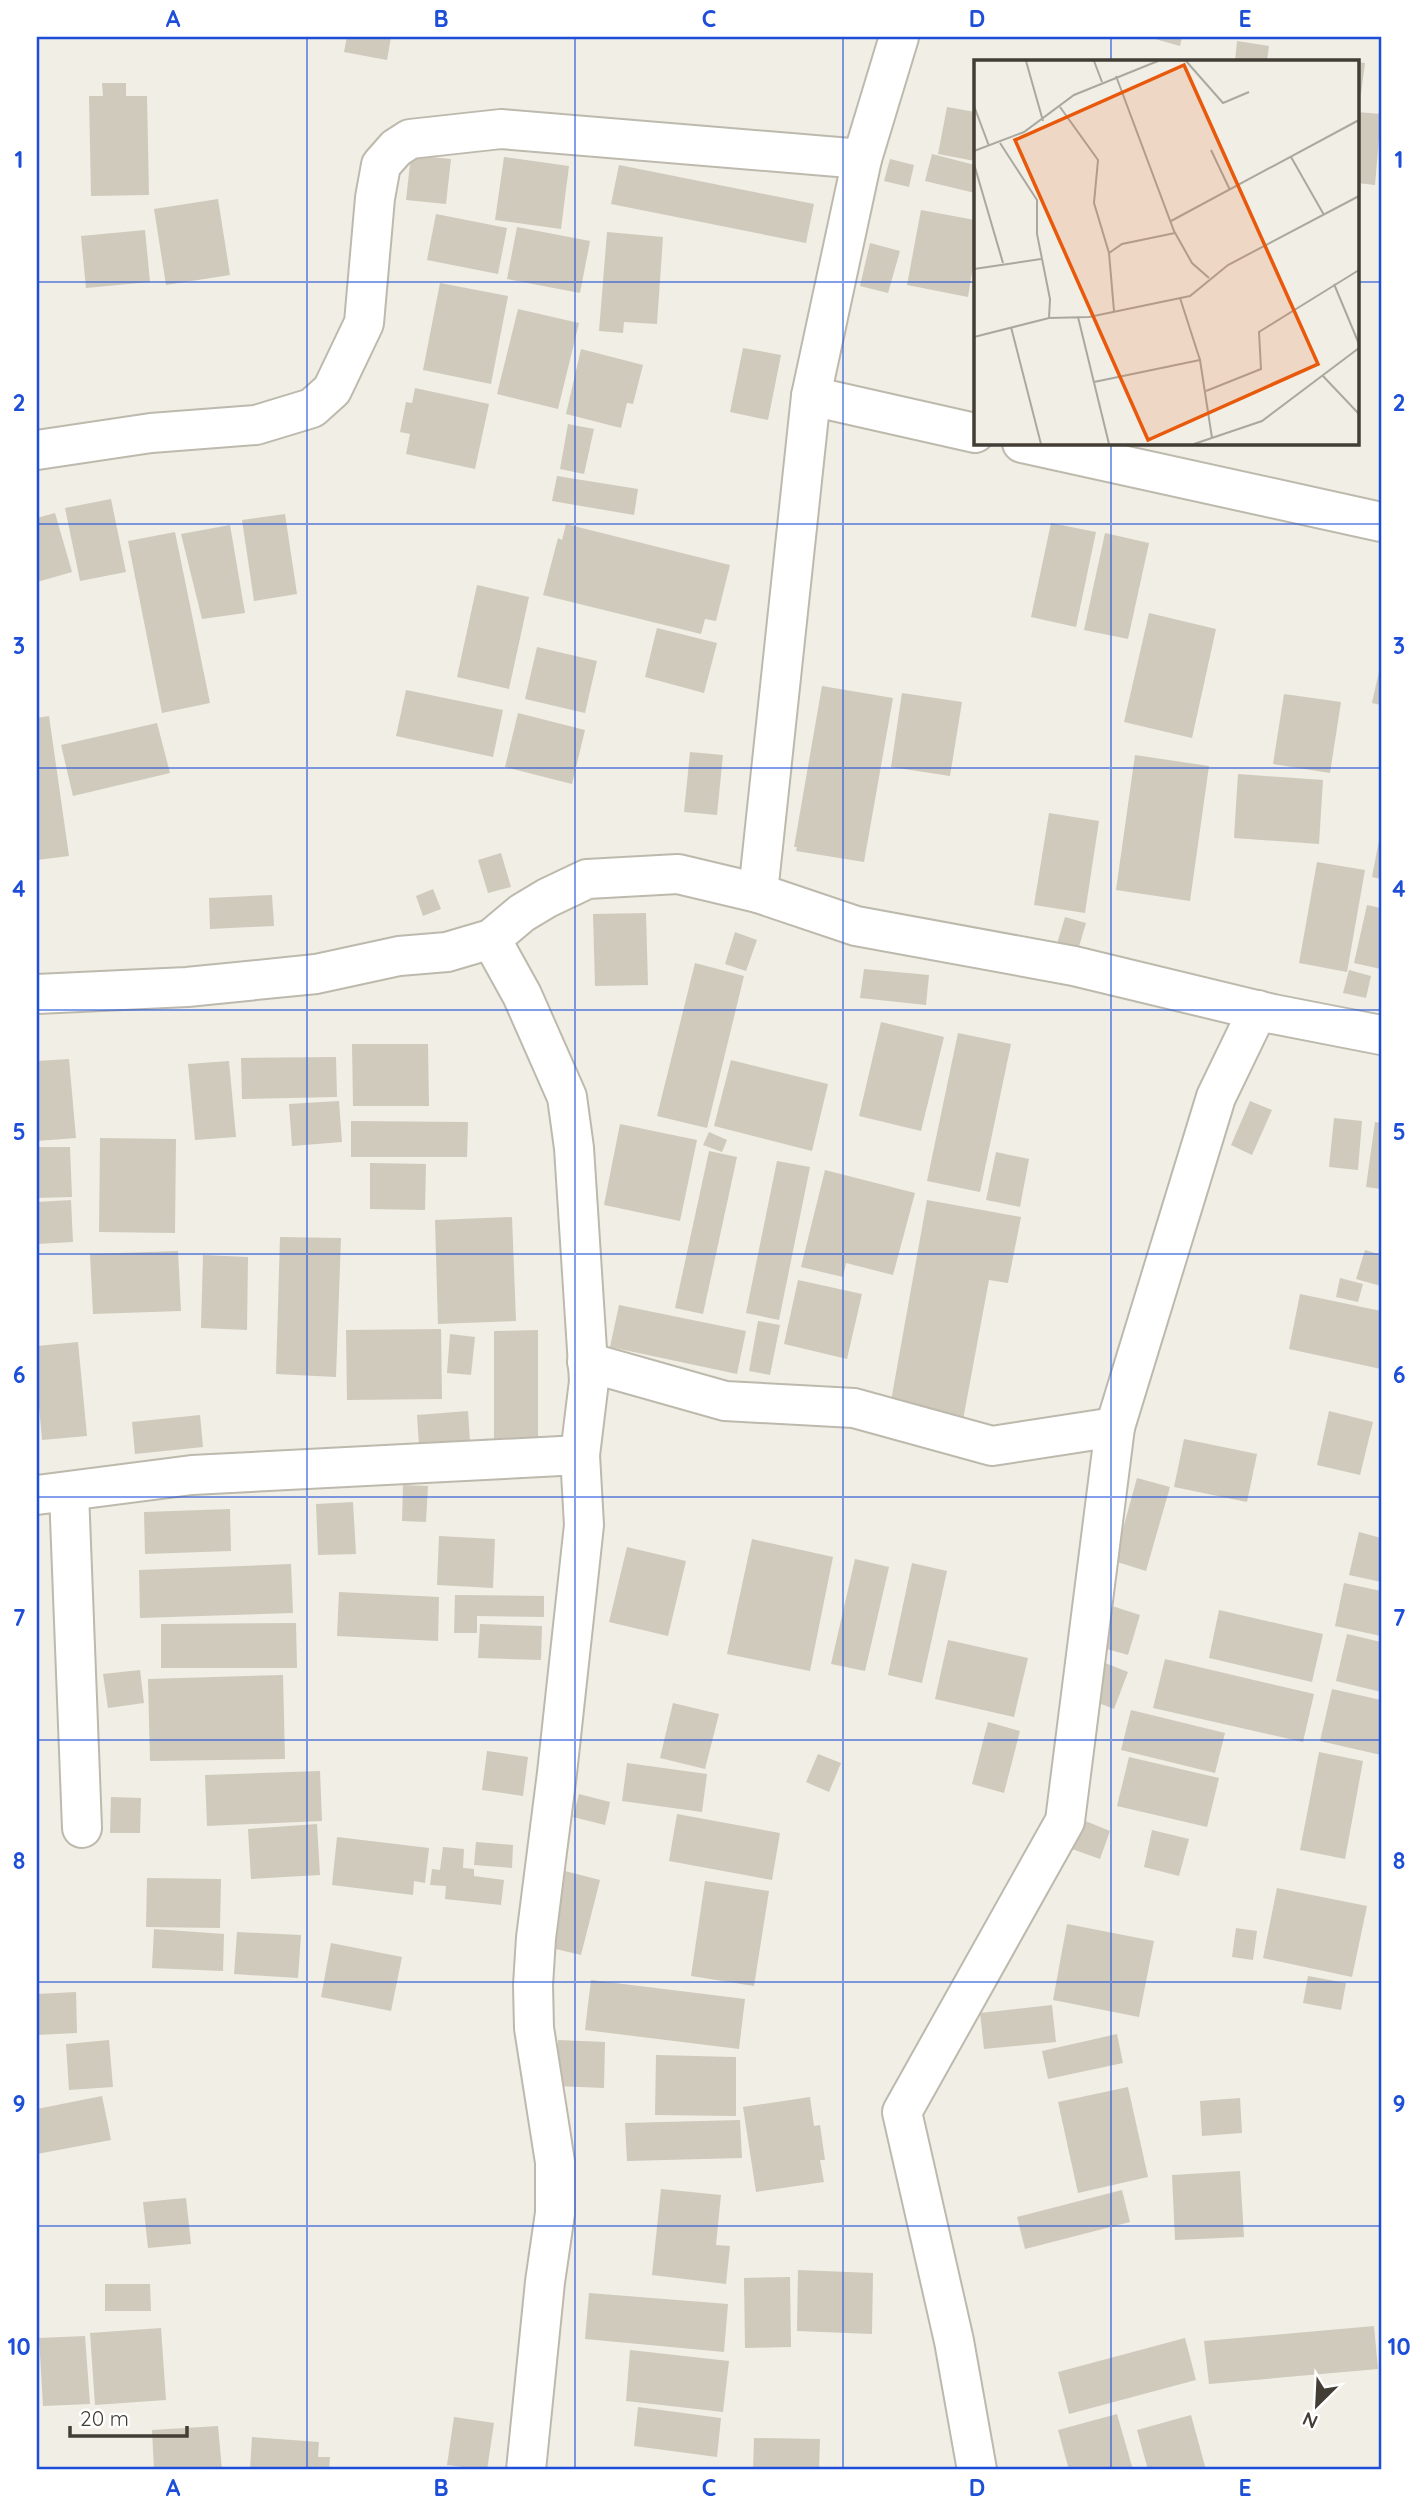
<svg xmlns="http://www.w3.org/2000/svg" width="1418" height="2507" viewBox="0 0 1418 2507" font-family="Quicksand,sans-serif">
  <rect width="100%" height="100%" fill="#f0eee5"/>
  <g fill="#d0cabc">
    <polygon points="347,37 391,37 387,60 344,52"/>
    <polygon points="1148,37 1182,37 1180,46"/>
    <polygon points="1237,41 1269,46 1267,61 1235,61"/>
    <polygon points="1357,62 1365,63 1361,94 1357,94"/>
    <polygon points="102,83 126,83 126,96 147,96 149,195 91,196 89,96 103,96"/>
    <polygon points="947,107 975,112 975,161 938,154"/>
    <polygon points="1357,112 1381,114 1375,185 1357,183"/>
    <polygon points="932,154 975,165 975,193 925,181"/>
    <polygon points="411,155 451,159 446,204 406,200"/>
    <polygon points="504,157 569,166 561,229 495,220"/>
    <polygon points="890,159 914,165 909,187 884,181"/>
    <polygon points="619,165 814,204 806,243 611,204"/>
    <polygon points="218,199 230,275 166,285 154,209"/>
    <polygon points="921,210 975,220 975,254 968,297 907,285"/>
    <polygon points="436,214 507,228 498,274 427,260"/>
    <polygon points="517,227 590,241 580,293 507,279"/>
    <polygon points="145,230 150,282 86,288 81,236"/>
    <polygon points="607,232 663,237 657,324 624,322 623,333 599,331"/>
    <polygon points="870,243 900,251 888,293 860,286"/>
    <polygon points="440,283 508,296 491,384 423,370"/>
    <polygon points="518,309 579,323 558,409 497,394"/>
    <polygon points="743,348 781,355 768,420 730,412"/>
    <polygon points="581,349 643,365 633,404 627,403 621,428 566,414"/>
    <polygon points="415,388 489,404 475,469 406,454 410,434 400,432 406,402 412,403"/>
    <polygon points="568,424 594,429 584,474 560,469"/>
    <polygon points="557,476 638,489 634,515 552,501"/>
    <polygon points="111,499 126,572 80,581 65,508"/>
    <polygon points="55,513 72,572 37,582 37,518"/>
    <polygon points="285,514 297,594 254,601 242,520"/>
    <polygon points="1051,523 1096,532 1076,627 1031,617"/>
    <polygon points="566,524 730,565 716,621 705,619 701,634 543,595 558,538 562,540"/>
    <polygon points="230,525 245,613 202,619 181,534"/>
    <polygon points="175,532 210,703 162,713 128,541"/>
    <polygon points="1105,533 1149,543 1128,639 1084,630"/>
    <polygon points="477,585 529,597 509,689 457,677"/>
    <polygon points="1149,613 1216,629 1192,738 1124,722"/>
    <polygon points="657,628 717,643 704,693 645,677"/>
    <polygon points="537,647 597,661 585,713 525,699"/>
    <polygon points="1380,667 1381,667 1381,705 1372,703"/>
    <polygon points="822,686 893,698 864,862 796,851 797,847 794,847"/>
    <polygon points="406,690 503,710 493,757 396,736"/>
    <polygon points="902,693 962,702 950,776 891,767"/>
    <polygon points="1284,694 1341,702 1330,773 1273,764"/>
    <polygon points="518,713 585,730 572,784 505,767"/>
    <polygon points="49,716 69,856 37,860 37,718"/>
    <polygon points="157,723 170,773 73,796 61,745"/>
    <polygon points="690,752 723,755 717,815 684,812"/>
    <polygon points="1135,755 1209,766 1190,901 1116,890"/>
    <polygon points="1238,774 1323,780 1319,844 1234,838"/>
    <polygon points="1049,813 1099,821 1085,913 1034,905"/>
    <polygon points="1380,835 1381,836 1381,879 1372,877"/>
    <polygon points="501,853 511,887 488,893 478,860"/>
    <polygon points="1317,862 1365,870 1347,972 1299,963"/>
    <polygon points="433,889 441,909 423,916 416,896"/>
    <polygon points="272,895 274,926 210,929 209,898"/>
    <polygon points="1367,905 1381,908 1381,969 1354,963"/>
    <polygon points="646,913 648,985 595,986 593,914"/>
    <polygon points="1065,917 1086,923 1078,950 1057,944"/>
    <polygon points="735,932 757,940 746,971 725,964"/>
    <polygon points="695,963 744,976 707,1128 657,1116"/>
    <polygon points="864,969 929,975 926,1005 860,998"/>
    <polygon points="1349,970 1371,976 1366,998 1343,993"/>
    <polygon points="881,1022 944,1037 921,1131 859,1116"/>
    <polygon points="958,1033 1011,1044 980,1192 927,1181"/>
    <polygon points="352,1044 428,1044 429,1106 353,1106"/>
    <polygon points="336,1057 337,1097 242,1099 241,1058"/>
    <polygon points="69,1059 76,1138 37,1141 37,1061"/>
    <polygon points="731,1060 828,1084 812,1151 714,1126"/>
    <polygon points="229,1061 236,1137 195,1140 188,1064"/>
    <polygon points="339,1101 342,1142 292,1146 289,1104"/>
    <polygon points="1250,1101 1272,1110 1252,1155 1231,1145"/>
    <polygon points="1334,1118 1362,1121 1358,1170 1329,1167"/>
    <polygon points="351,1121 468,1122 467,1157 351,1157"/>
    <polygon points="1375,1122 1381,1123 1381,1189 1366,1187"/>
    <polygon points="620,1124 697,1140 680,1221 604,1205"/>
    <polygon points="709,1132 727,1140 722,1152 703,1145"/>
    <polygon points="100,1138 176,1139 175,1233 99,1232"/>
    <polygon points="37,1147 70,1147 72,1197 37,1198"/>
    <polygon points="709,1151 737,1157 703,1314 675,1308"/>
    <polygon points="996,1152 1029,1159 1020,1207 986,1200"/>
    <polygon points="777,1161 810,1167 779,1320 746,1313"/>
    <polygon points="370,1163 426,1164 425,1210 370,1209"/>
    <polygon points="825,1170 915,1193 893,1275 846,1263 843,1277 801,1267"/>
    <polygon points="71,1200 73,1242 37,1244 37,1202"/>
    <polygon points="927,1200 1021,1217 1008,1283 989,1280 962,1425 889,1412"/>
    <polygon points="512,1217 516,1321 438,1324 435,1220"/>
    <polygon points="280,1237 341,1238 336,1377 276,1374"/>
    <polygon points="1365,1250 1381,1255 1381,1286 1356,1279"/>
    <polygon points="178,1251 181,1311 93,1314 90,1254"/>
    <polygon points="203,1255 248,1257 247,1330 201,1328"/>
    <polygon points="1340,1278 1363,1284 1358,1302 1336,1297"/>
    <polygon points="798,1280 862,1294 847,1359 784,1344"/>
    <polygon points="1300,1294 1381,1311 1381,1369 1289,1349"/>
    <polygon points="619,1305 746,1331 737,1374 610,1347"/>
    <polygon points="758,1321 780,1325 770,1375 749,1371"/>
    <polygon points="441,1329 442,1399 347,1400 346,1330"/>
    <polygon points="538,1330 538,1439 494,1439 494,1331"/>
    <polygon points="450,1334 475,1337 471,1375 447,1373"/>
    <polygon points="78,1342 87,1436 42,1440 37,1383 37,1346"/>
    <polygon points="468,1411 470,1442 419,1446 417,1415"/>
    <polygon points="1329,1411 1373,1422 1360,1475 1317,1465"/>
    <polygon points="200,1415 203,1447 135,1454 132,1422"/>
    <polygon points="1184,1439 1257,1454 1247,1502 1174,1487"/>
    <polygon points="1137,1478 1170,1487 1146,1571 1114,1561"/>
    <polygon points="403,1485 428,1486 426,1522 402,1521"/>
    <polygon points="353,1502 356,1554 318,1555 316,1504"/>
    <polygon points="230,1509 231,1551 145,1554 144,1512"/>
    <polygon points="1359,1532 1381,1538 1381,1582 1349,1575"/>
    <polygon points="439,1536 495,1539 493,1588 437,1585"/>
    <polygon points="752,1539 833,1557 810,1671 727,1654"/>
    <polygon points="627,1547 686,1561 668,1636 609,1622"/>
    <polygon points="855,1559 889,1567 865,1671 831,1664"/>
    <polygon points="912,1563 947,1571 922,1683 888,1675"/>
    <polygon points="291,1564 293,1613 140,1618 139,1570"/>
    <polygon points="1344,1583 1381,1591 1381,1636 1335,1626"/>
    <polygon points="339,1592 439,1597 438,1641 337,1636"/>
    <polygon points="455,1595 544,1596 544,1617 477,1616 477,1633 454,1633"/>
    <polygon points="1112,1606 1140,1615 1128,1655 1100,1647"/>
    <polygon points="1219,1610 1323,1634 1312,1682 1209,1658"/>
    <polygon points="296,1623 297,1668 161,1668 161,1624"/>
    <polygon points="480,1624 542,1626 541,1660 478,1658"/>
    <polygon points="1347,1634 1381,1642 1381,1692 1336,1681"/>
    <polygon points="948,1640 1028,1658 1014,1717 935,1699"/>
    <polygon points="1165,1659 1314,1694 1303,1742 1153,1708"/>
    <polygon points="1100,1661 1128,1672 1114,1709 1086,1698"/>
    <polygon points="140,1670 144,1703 108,1708 103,1674"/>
    <polygon points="283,1675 285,1759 150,1761 148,1679"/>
    <polygon points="1332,1689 1381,1700 1381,1755 1320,1741"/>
    <polygon points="673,1703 719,1714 705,1769 660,1758"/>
    <polygon points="1131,1710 1225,1733 1215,1773 1121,1750"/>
    <polygon points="988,1722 1020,1731 1004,1793 972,1784"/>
    <polygon points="487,1751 528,1757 523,1796 482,1790"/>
    <polygon points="1319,1752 1363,1761 1345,1859 1300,1850"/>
    <polygon points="818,1754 841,1763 829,1792 806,1782"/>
    <polygon points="1129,1757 1219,1778 1207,1827 1117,1806"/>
    <polygon points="627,1763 707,1774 702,1812 622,1801"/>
    <polygon points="320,1771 322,1821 207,1826 205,1775"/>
    <polygon points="579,1794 610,1802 605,1825 573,1817"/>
    <polygon points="111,1797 141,1798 140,1833 110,1833"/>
    <polygon points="677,1814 780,1833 772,1880 669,1861"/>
    <polygon points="1083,1820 1110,1831 1100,1859 1072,1849"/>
    <polygon points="317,1824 320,1875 251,1879 248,1829"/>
    <polygon points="1152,1830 1189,1839 1179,1876 1144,1867"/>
    <polygon points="337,1837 429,1848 425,1883 414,1881 413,1895 332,1885"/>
    <polygon points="476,1842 513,1845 512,1868 474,1865"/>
    <polygon points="443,1847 464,1849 463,1868 474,1869 474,1876 504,1880 501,1905 445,1899 446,1886 430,1885 432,1869 440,1870"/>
    <polygon points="561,1870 600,1880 581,1955 543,1946"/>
    <polygon points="147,1878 221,1879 220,1928 146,1927"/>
    <polygon points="705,1881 769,1891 754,1986 691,1976"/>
    <polygon points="1277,1888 1367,1906 1352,1977 1263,1958"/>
    <polygon points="1067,1924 1154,1941 1139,2017 1053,2000"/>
    <polygon points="1236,1928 1257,1931 1253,1960 1232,1957"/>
    <polygon points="154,1929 224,1934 223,1971 152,1968"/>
    <polygon points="237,1932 301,1935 298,1978 234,1974"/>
    <polygon points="331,1943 402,1957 391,2011 321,1997"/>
    <polygon points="1308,1976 1346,1983 1341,2010 1303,2003"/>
    <polygon points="591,1980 745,1999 739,2049 585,2030"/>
    <polygon points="76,1992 77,2033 37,2035 37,1994"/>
    <polygon points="1052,2005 1056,2042 984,2049 980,2013"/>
    <polygon points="1117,2034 1123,2063 1048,2079 1042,2051"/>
    <polygon points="109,2040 113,2087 69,2090 66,2044"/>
    <polygon points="558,2040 605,2042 604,2088 557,2086"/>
    <polygon points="656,2055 736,2057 736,2116 655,2115"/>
    <polygon points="1128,2087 1148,2177 1078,2193 1058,2102"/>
    <polygon points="102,2096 111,2140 37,2154 37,2109"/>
    <polygon points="810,2097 814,2126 820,2125 825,2160 820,2160 824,2182 756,2192 743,2107"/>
    <polygon points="1240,2098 1242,2133 1202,2136 1200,2101"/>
    <polygon points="740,2120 742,2158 627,2161 625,2123"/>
    <polygon points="1240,2171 1244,2237 1175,2240 1172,2175"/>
    <polygon points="661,2189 721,2195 716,2245 730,2246 726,2284 652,2275"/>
    <polygon points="1122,2190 1130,2222 1025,2249 1017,2217"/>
    <polygon points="186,2198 191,2244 148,2248 143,2202"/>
    <polygon points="798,2270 873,2273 872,2334 797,2331"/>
    <polygon points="790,2277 791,2347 745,2348 744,2278"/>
    <polygon points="105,2284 150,2284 151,2311 105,2311"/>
    <polygon points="589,2293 728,2304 724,2352 585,2339"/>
    <polygon points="1374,2326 1378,2369 1209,2384 1204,2341"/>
    <polygon points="161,2328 166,2400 95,2405 90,2333"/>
    <polygon points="85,2336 90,2404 43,2406 39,2338"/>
    <polygon points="1185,2338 1196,2380 1069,2414 1058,2372"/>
    <polygon points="630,2350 729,2361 723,2412 626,2401"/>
    <polygon points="638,2407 721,2418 717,2457 634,2446"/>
    <polygon points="1117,2414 1133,2470 1069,2470 1058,2430"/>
    <polygon points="1191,2415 1206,2470 1148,2470 1137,2430"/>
    <polygon points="454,2417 494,2423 487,2470 447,2465"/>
    <polygon points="218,2426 222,2470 154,2470 152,2430"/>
    <polygon points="252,2437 319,2442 318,2457 330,2457 329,2470 250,2470"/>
    <polygon points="754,2438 820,2439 819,2470 753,2470"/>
  </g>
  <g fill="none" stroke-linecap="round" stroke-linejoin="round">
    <defs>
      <g id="street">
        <polyline points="899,37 862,159 811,396 975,433"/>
        <polyline points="1022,443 1381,522"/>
        <polyline points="37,450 151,433 256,425 312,408 332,390 364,323 375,198 381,165 396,148 410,139 501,129 862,159"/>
        <polyline points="758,893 811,396"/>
        <polyline points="491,939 522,995 567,1097 574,1148 589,1381 580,1455 584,1525 557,1773 536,1938 533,1985 534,2028 555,2162 555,2213 545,2282 526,2470"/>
        <polyline points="37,994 187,987 316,974 399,956 447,952 491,939 522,913 547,898 587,879 678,874 758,893 856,926 1074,966 1273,1014 1381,1035"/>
        <polyline points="587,1362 725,1401 854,1408 992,1446 1115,1427"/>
        <polyline points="69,1492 82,1828"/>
        <polyline points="37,1495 192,1475 580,1455"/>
        <polyline points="977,2470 954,2341 902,2112 1065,1821 1115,1427 1216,1097 1258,1010"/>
      </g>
    </defs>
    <use href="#street" stroke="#bdb9ac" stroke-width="42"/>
    <use href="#street" stroke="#fff" stroke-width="38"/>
  </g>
  <path fill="none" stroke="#1d4ed8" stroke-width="2" stroke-opacity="0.55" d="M307,37V2470M575,37V2470M843,37V2470M1111,37V61M37,282H975M1357,282H1381M1111,443V2470M37,524H1381M37,768H1381M37,1010H1381M37,1254H1381M37,1497H1381M37,1740H1381M37,1982H1381M37,2226H1381"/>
  <g transform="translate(974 60)">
    <rect width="385" height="385" fill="#f0eee5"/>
    <path fill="none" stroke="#aaa89f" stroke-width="2" d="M52,1L69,61M120,1L128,22M212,1L249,43L275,32M142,16L200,171L218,203L235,218M0,46L15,86M86,47L124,100L120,143L135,193L140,251M26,83L63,140V174L76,239L75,258M237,90L256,130M0,91L50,72L100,35L184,1M317,97L350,155M0,104L29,203M197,161L385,60M135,193L148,184L201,173M0,209L67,199M360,224L385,284M206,238L226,300M104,257L135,384M37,267L67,384M0,277L75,258L115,257L216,236L254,205L385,136M348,315L385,354M120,322L226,300L238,378M232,331L287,309L285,272L385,210M220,384L288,361L385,288"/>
    <path fill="#e8590c" fill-opacity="0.15" stroke="#e8590c" stroke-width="3.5" d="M210,5L344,304L174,380L41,80Z"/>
    <rect width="385" height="385" fill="none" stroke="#423e35" stroke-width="3.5"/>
  </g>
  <rect width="1418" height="2507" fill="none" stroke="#ffffff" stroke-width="77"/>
  <g transform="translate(1317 2405) rotate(204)" stroke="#ffffff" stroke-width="5" paint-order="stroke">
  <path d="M0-5L12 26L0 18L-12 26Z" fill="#423e35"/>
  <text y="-10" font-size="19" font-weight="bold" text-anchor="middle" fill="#423e35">N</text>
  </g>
  <path d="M70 2426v10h117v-10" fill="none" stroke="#423e35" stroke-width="3.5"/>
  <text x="80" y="2426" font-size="21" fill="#423e35" stroke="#ffffff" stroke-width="5" paint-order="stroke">20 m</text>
  <rect x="38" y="38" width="1342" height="2430" fill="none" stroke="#1d4ed8" stroke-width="2.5"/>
  <g font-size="23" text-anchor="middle" font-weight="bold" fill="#1d4ed8">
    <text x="173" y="27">A</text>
    <text x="441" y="27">B</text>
    <text x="709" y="27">C</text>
    <text x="977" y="27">D</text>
    <text x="1245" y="27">E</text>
    <text x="19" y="168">1</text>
    <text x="1399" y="168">1</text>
    <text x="19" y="411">2</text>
    <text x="1399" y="411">2</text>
    <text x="19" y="654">3</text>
    <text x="1399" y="654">3</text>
    <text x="19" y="897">4</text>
    <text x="1399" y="897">4</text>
    <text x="19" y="1140">5</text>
    <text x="1399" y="1140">5</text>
    <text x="19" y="1383">6</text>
    <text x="1399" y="1383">6</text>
    <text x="19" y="1626">7</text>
    <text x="1399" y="1626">7</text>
    <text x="19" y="1869">8</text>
    <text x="1399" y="1869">8</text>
    <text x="19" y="2112">9</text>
    <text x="1399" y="2112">9</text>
    <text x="19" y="2355">10</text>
    <text x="1399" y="2355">10</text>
    <text x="173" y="2496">A</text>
    <text x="441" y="2496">B</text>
    <text x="709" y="2496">C</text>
    <text x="977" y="2496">D</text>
    <text x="1245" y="2496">E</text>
  </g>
</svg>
